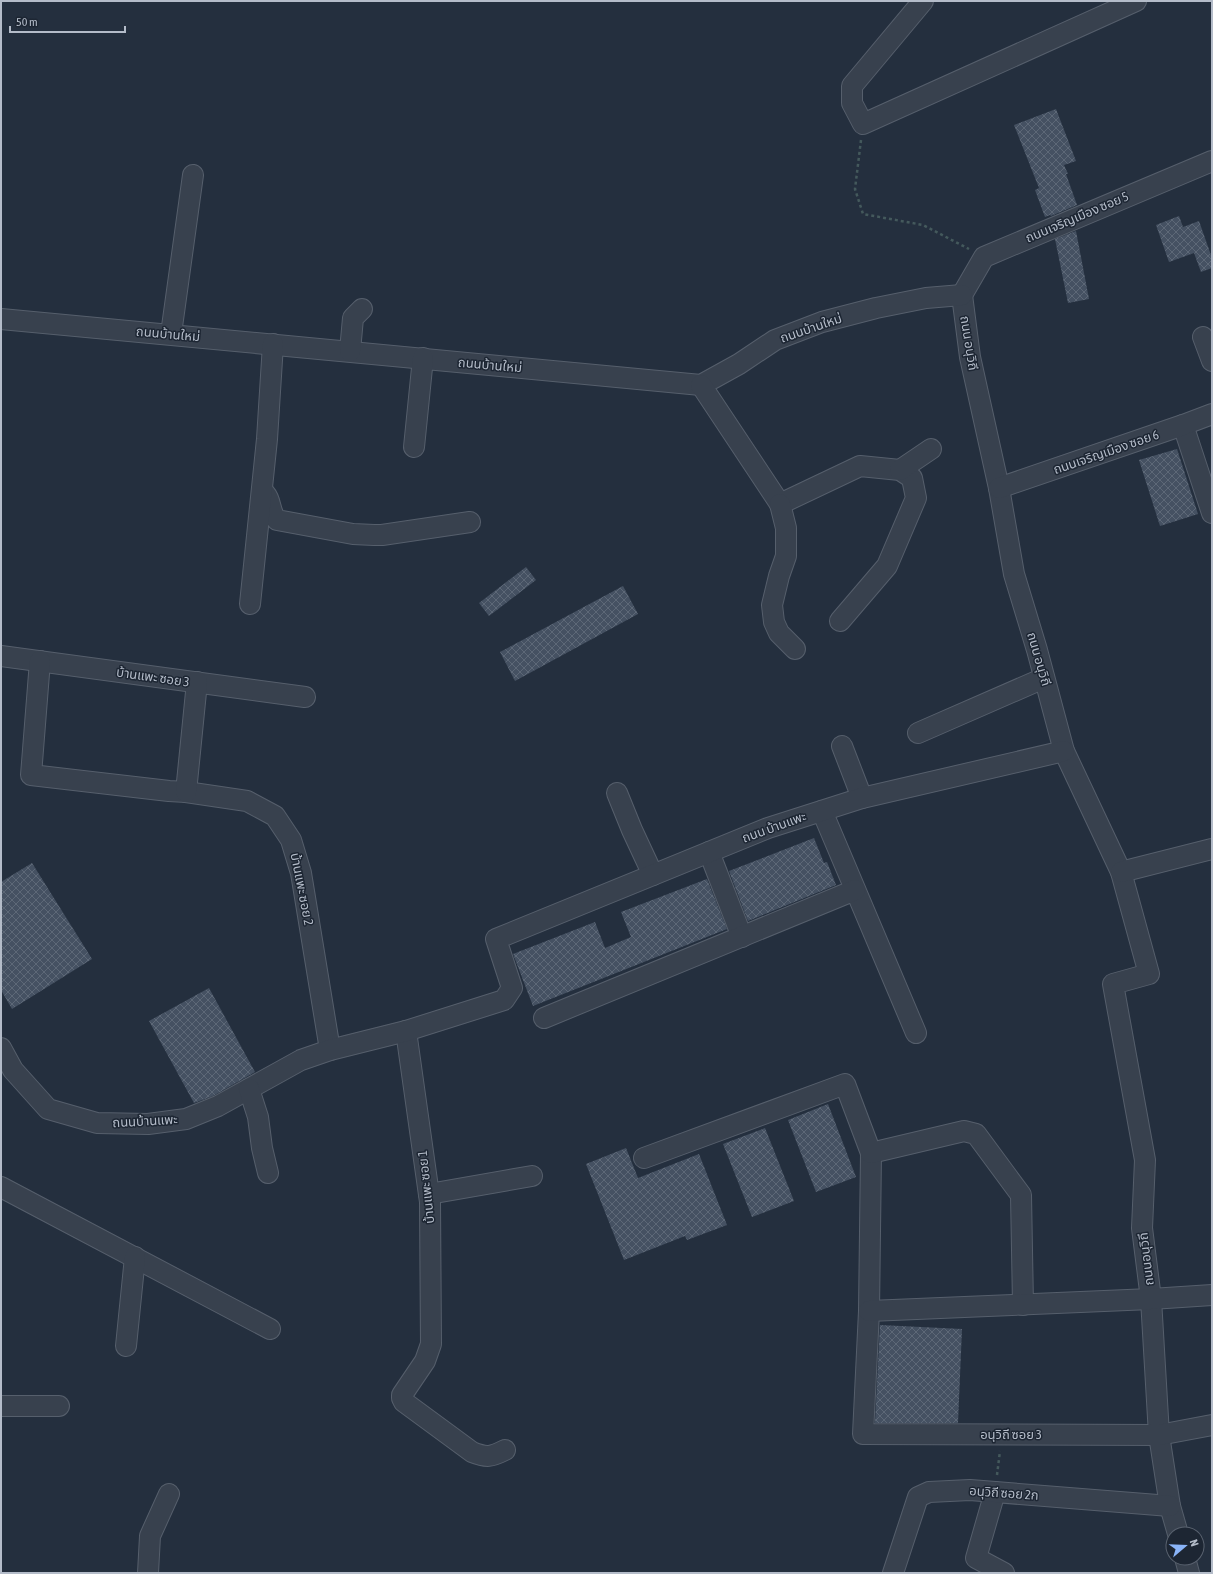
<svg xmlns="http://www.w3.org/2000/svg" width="1213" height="1574" viewBox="0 0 1213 1574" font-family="'Asap Condensed','Noto Sans Thai',sans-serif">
  <defs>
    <pattern id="building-cross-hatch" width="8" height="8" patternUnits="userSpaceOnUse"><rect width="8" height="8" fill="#455162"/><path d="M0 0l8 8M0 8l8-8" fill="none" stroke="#5d6877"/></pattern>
  </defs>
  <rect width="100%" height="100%" fill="#242f3e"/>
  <g fill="url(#building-cross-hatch)">
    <polygon points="1056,109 1076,161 1064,165 1068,174 1066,174 1077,205 1051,216 1050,215 1045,217 1035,190 1039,188 1014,125"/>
    <polygon points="1179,216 1183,227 1199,221 1212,258 1212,268 1201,272 1194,253 1169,262 1156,225"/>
    <polygon points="1076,231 1089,299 1068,303 1055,239"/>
    <polygon points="1177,449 1198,514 1160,526 1139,460"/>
    <polygon points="526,567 536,580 489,616 479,603"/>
    <polygon points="623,586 638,614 515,681 500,652"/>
    <polygon points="814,838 824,863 827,862 836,885 748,921 729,871"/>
    <polygon points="32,863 92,959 12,1009 1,990 1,882"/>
    <polygon points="707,879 727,929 533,1006 513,954 595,922 605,948 631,937 621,912"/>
    <polygon points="209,988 255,1072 213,1096 194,1103 149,1021"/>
    <polygon points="828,1104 856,1177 816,1192 788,1120"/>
    <polygon points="765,1128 794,1201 752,1217 723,1144"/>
    <polygon points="626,1148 638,1178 699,1154 727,1225 687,1240 685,1236 624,1260 586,1164"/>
    <polygon points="880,1325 962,1329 958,1423 875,1423"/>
  </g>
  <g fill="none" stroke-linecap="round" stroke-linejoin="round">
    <defs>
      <g id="minor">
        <polyline points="923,1 852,86 852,103 863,124 1136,1"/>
        <polyline points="962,295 970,357 999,488 1014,574 1037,650 1064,751 1121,872 1149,974 1113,984 1145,1160 1142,1228 1151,1299 1159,1435 1170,1506 1178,1534"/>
        <polyline points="962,295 984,257 1212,161"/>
        <polyline points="1,319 701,385 739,364 775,340 822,322 876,308 926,298 962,295"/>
        <polyline points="171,334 193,175"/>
        <polyline points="1203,337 1212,361"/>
        <polyline points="350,351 353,318 362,309"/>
        <polyline points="701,385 780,504 860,466 900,470 912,478 916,498 887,566 840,621"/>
        <polyline points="1183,425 1212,513"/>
        <polyline points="414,447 423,358"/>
        <polyline points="900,470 931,449"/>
        <polyline points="999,488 1183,425 1212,414"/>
        <path d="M263,492C272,498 269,513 277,520L353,534L374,535H382L470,522"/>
        <polyline points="780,504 786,528 786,556 779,576 772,605 774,622 779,633 795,649"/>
        <polyline points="250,604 267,439 273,344"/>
        <polyline points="1,656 305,697"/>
        <polyline points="40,661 31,775 169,791 186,792 247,801 275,816 291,840 301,873 330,1050"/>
        <polyline points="918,733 1044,678"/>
        <polyline points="842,746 862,798"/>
        <polyline points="186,792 197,682"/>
        <polyline points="617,793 632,830 653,875"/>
        <polyline points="822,811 916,1033"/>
        <polyline points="709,852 742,937"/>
        <polyline points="1121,872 1212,849"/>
        <polyline points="544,1018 855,890"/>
        <path d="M406,1031L430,1202L431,1344L425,1361L402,1395V1398L404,1402L472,1452C487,1458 491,1457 505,1450"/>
        <polyline points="1,1048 13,1070 48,1109 97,1123 148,1124 186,1119 218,1106 301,1060 330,1050 406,1031 504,1000 512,988 496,939 768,828 862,798 1064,751"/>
        <polyline points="249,1089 258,1117 262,1148 268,1173"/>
        <polyline points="871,1153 869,1311 863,1434 1159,1435 1212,1425"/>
        <polyline points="644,1158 845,1084 871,1153 964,1131 976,1134 1021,1195 1023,1305"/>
        <polyline points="1,1187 270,1329"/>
        <polyline points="429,1194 532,1176"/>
        <polyline points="869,1311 1151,1299 1212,1295"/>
        <polyline points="126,1346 135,1257"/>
        <polyline points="1,1406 59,1406"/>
        <polyline points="995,1492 976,1558 1004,1573"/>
        <polyline points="1185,1558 1189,1573"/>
        <polyline points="148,1573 150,1536 169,1494"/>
        <polyline points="893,1573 918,1497 929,1492 970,1490 1170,1506"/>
      </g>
    </defs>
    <use href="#minor" stroke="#565f6c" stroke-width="22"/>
    <g stroke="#44595c" stroke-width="2.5" stroke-dasharray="3 3" stroke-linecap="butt">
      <polyline points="861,140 855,189 863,214 923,225 969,249"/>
      <polyline points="997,1475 1000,1451"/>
    </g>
    <use href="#minor" stroke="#38414e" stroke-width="20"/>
  </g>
  <g text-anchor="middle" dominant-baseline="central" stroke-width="3" stroke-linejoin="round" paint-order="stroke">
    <g font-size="13" fill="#b4bcc9" stroke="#1d2633">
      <text transform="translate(1077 217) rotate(-23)">ถนนเจริญเมือง ซอย 5</text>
      <text transform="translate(811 328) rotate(-19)">ถนนบ้านใหม่</text>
      <text transform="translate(168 334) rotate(5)">ถนนบ้านใหม่</text>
      <text transform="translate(969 343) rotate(81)">ถนน อนุวิถี</text>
      <text transform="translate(490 365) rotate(5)">ถนนบ้านใหม่</text>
      <text transform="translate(1106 452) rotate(-19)">ถนนเจริญเมือง ซอย 6</text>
      <text transform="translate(1039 659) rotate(74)">ถนน อนุวิถี</text>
      <text transform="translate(153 677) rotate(8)">บ้านแพะ ซอย 3</text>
      <text transform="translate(774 827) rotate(-20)">ถนน บ้านแพะ</text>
      <text transform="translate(302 889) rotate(79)">บ้านแพะ ซอย 2</text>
      <text transform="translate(145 1121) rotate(-3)">ถนนบ้านแพะ</text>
      <text transform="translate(426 1187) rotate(-96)">บ้านแพะ ซอย 1</text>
      <text transform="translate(1146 1259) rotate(-97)">ถนนอนุวิถี</text>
      <text x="1011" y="1434">อนุวิถี ซอย 3</text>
      <text transform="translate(1004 1493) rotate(4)">อนุวิถี ซอย 2ก</text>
    </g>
  </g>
  <rect width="1213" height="1574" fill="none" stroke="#b4bcc9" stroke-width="4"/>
  <g transform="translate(1185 1546) rotate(71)"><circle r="19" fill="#1d2633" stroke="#59626f"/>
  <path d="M0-3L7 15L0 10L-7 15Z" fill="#8ab4f8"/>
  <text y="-6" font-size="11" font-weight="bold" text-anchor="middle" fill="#b4bcc9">N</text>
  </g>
  <path d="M10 26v6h115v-6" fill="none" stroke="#b4bcc9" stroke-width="2"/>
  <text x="16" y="26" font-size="12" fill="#b4bcc9" stroke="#1d2633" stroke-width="3" paint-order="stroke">50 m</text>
</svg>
